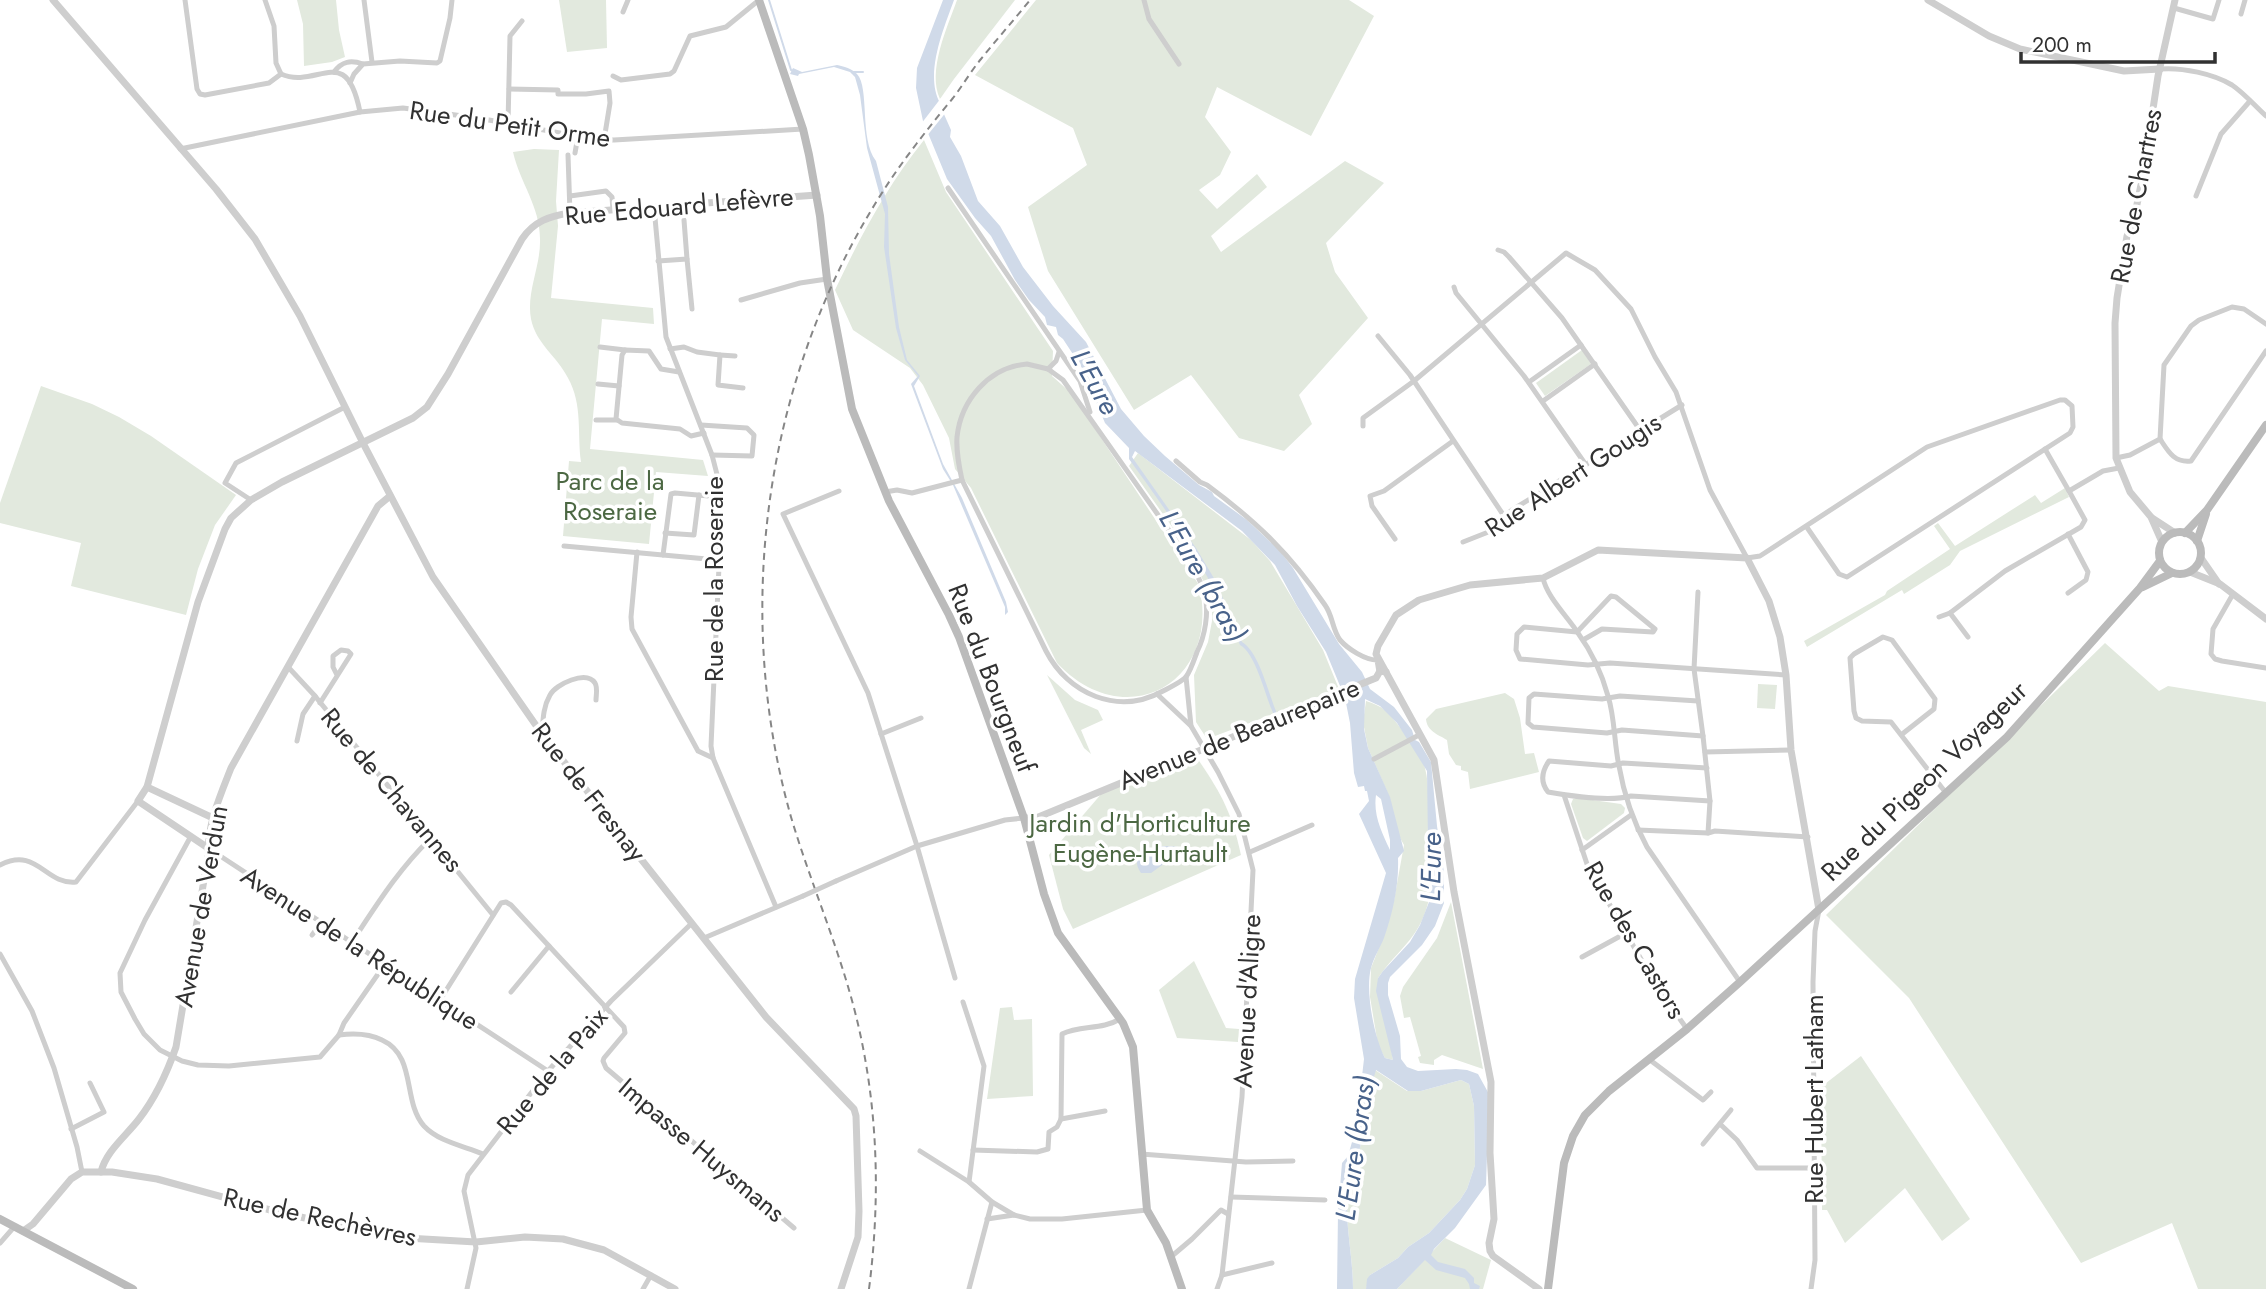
<svg xmlns="http://www.w3.org/2000/svg" width="2266" height="1289" viewBox="0 0 2266 1289" font-family="Jost,sans-serif">
  <rect width="100%" height="100%" fill="#fff"/>
  <g fill="#e2e9de">
    <polygon points="297,0 336,0 339,30 345,57 332,62 304,66 303,24"/>
    <polygon points="559,0 606,0 607,48 567,52"/>
    <path d="M957,0H1015L954,79L940,99C927,71 947,28 957,0Z"/>
    <polygon points="1036,0 1349,0 1374,16 1311,136 1217,87 1205,117 1231,152 1220,175 1199,190 1217,209 1257,174 1267,187 1211,236 1221,252 1345,161 1384,183 1326,243 1335,272 1368,318 1299,395 1312,424 1284,451 1239,438 1191,375 1134,410 1048,271 1028,207 1087,165 1073,128 975,75"/>
    <path d="M924,140L946,192L1053,351L1052,376L1071,393L1199,585C1222,681 1127,737 1057,663L971,488L955,469L949,438L923,385L910,368L853,330L835,290C860,237 887,186 924,140Z"/>
    <path d="M534,149L559,150L556,201L558,226L551,298L653,308L654,324L602,319L590,449L703,460L708,476L656,472L649,544L563,536L569,461L581,462C577,433 583,405 568,378C557,356 536,344 531,319C526,292 541,266 540,239C540,206 520,183 513,152Z"/>
    <polygon points="1582,350 1591,364 1545,396 1536,383"/>
    <polygon points="41,386 92,404 119,417 151,436 236,495 215,525 198,569 186,615 71,586 81,543 0,523 0,503"/>
    <polygon points="1138,453 1251,540 1270,561 1323,650 1339,689 1207,739 1196,722 1194,675 1208,642 1212,621 1212,596 1175,531 1129,466"/>
    <polygon points="2065,488 2069,497 1960,551 1950,565 1904,594 1902,590 1807,647 1804,641 1885,595 1887,591 1950,549 1934,526 1938,523 1955,546 2035,495 2041,503"/>
    <polygon points="2105,643 2159,691 2168,686 2266,702 2266,1289 2198,1289 2172,1223 2081,1263 1909,998 1826,915"/>
    <polygon points="1047,675 1075,700 1098,710 1103,720 1081,730 1091,754 1084,748"/>
    <polygon points="1758,684 1777,685 1775,709 1757,708"/>
    <path d="M1505,693L1514,699L1520,718L1525,754L1534,753L1539,772L1470,789L1468,772L1461,770V766L1456,765L1449,754L1447,740C1437,734 1427,731 1426,719L1436,709Z"/>
    <path d="M1366,701C1373,703 1380,706 1386,711C1395,719 1422,756 1425,768C1431,792 1427,819 1428,844C1429,864 1434,882 1428,903C1419,939 1397,950 1378,978L1393,1060L1385,1058L1378,1045L1370,997L1371,968L1386,930L1394,900L1404,845L1399,836L1389,796L1368,748L1363,722Z"/>
    <path d="M1195,755C1221,793 1231,810 1241,855L1073,929L1063,909L1049,855L1102,793Z"/>
    <polygon points="1578,798 1621,804 1625,808 1624,813 1587,841 1583,838 1571,804 1573,799"/>
    <polygon points="1451,902 1483,1069 1442,1055 1434,1060 1434,1065 1420,1063 1418,1057 1421,1056 1410,1017 1404,1018 1400,996 1403,987 1437,938"/>
    <polygon points="1194,961 1226,1028 1239,1029 1238,1042 1177,1038 1159,990"/>
    <polygon points="1012,1007 1014,1020 1032,1019 1033,1096 987,1099 1000,1008"/>
    <polygon points="1861,1056 1970,1219 1942,1241 1905,1188 1845,1243 1827,1210 1822,1210 1821,1087"/>
    <path d="M1375,1070L1407,1091H1421L1461,1080L1469,1084L1474,1106L1475,1165L1467,1189L1460,1200L1429,1233L1408,1247L1398,1258L1370,1275L1366,1289H1353C1353,1263 1348,1239 1347,1213C1347,1185 1358,1160 1363,1134C1367,1112 1369,1091 1375,1070Z"/>
    <polygon points="1445,1238 1491,1260 1483,1289 1397,1289"/>
  </g>
  <g fill="#d0dae9" fill-rule="evenodd">
    <path d="M943,0H954C944,28 924,74 940,103L936,108L943,112L951,130L950,137L961,156L978,201L1000,226L1023,267L1053,306L1086,342L1121,409L1144,436L1165,456L1199,485L1212,492L1214,496L1247,520L1280,551L1293,568L1339,644L1362,672L1370,689L1394,707L1412,730L1415,740L1419,742L1431,762L1437,826L1444,873V890L1442,897L1444,903L1435,926L1422,945L1390,977L1388,983V995L1400,1036L1401,1059L1407,1067L1418,1071L1456,1069L1467,1070L1478,1074L1489,1094L1486,1185L1455,1228L1434,1249L1431,1255L1438,1262L1465,1269L1474,1278V1283L1480,1286L1479,1289H1470L1469,1284L1465,1278L1436,1270L1425,1260L1397,1289H1366L1367,1279L1370,1275L1398,1258L1408,1247L1429,1233L1460,1200L1467,1189L1475,1165L1474,1106L1469,1084L1461,1080L1421,1091H1408L1376,1070C1369,1091 1367,1112 1363,1134C1358,1160 1347,1185 1347,1213C1348,1239 1353,1263 1353,1289H1337L1338,1212L1342,1163L1348,1156L1356,1128L1364,1059L1354,998L1355,979L1386,873L1359,814L1369,801L1367,791H1365L1364,786L1358,787L1354,773L1350,723L1345,698L1326,652L1297,606L1275,565L1242,531L1135,451L1132,457L1196,548L1215,580L1242,642C1259,652 1268,692 1276,711V714L1274,715C1266,699 1256,653 1240,645C1213,576 1172,518 1129,459V448L1105,423L1082,368L1063,339L1058,335L1056,327L1047,325L1045,317L1029,300L1015,280L991,236L975,218L947,179L923,121L916,88L917,68ZM1365,699L1380,706L1397,723L1427,771L1428,843L1432,880L1429,902L1420,925L1410,942L1383,971L1378,978L1376,991L1393,1060L1385,1058C1374,1037 1365,991 1371,968C1374,957 1380,948 1384,938C1393,912 1399,885 1398,858L1404,851L1390,797L1368,748L1364,729ZM1376,795L1381,799L1390,840V850C1382,833 1373,815 1376,795Z"/>
    <path d="M837,65C843,66 853,69 857,74C870,88 859,139 876,161L888,207L889,254L899,327L907,360L920,376L914,386L943,464L962,498L1006,602L1008,612L1005,615V607L953,485L943,469L911,384L918,376L905,360L896,328L884,247L885,214L867,148L860,95L855,77L850,72L834,67L799,74L798,76L790,74L793,68L802,72Z"/>
    <path d="M1158,846C1168,846 1181,845 1188,852L1165,863L1151,873H1141C1130,857 1144,850 1158,846Z"/>
  </g>
  <polygon fill="#fff" points="941,98 943,103 940,110 944,109 947,111 926,137 921,124"/>
  <g fill="none" stroke-linecap="round" stroke-linejoin="round">
    <g stroke="#d0dae9" stroke-width="2">
      <polyline points="769,0 791,70 794,71"/>
      <polyline points="853,72 863,72"/>
    </g>
    <g stroke="#cecece" stroke-width="5">
      <polyline points="185,0 197,89 200,94 205,95 269,83 281,74"/>
      <polyline points="265,0 274,26 276,63 281,74"/>
      <polyline points="364,0 372,62"/>
      <polyline points="1144,0 1149,19 1179,64"/>
      <polyline points="2174,8 2213,19 2219,0"/>
      <polyline points="623,12 628,0"/>
      <polyline points="2241,14 2245,0"/>
      <path d="M2160,69C2182,67 2214,74 2232,85C2244,93 2255,106 2266,116"/>
      <path d="M334,72C342,61 351,60 363,64"/>
      <path d="M281,74C318,90 346,41 360,112"/>
      <polyline points="613,76 621,80 670,74 674,71 690,36 726,27 759,0"/>
      <polyline points="350,83 354,74 363,64 400,61 437,63 440,61 450,18 452,0"/>
      <polyline points="509,89 558,90 558,94 586,94 609,91 610,103 604,140"/>
      <polyline points="508,124 510,36 522,21"/>
      <polyline points="180,149 360,112 403,108 478,118 593,139 614,140 803,129"/>
      <polyline points="575,153 578,136"/>
      <polyline points="568,155 570,213"/>
      <polyline points="948,188 1080,381 1090,412"/>
      <polyline points="570,196 606,191 612,197 613,210"/>
      <polyline points="2196,196 2221,134 2250,101"/>
      <polyline points="654,207 666,337 712,455 720,486 719,566 711,746 713,758 776,907"/>
      <polyline points="1498,250 1504,252 1509,257 1562,318 1640,430"/>
      <polyline points="687,259 692,309"/>
      <polyline points="658,261 687,259 684,220"/>
      <polyline points="1454,287 1456,293 1524,376 1586,465"/>
      <polyline points="741,300 800,283 827,279"/>
      <polyline points="1378,336 1410,375 1504,516"/>
      <polyline points="600,347 625,350"/>
      <polyline points="670,349 684,347 697,352 720,355 718,385 743,388"/>
      <polyline points="720,355 735,356"/>
      <path d="M1027,364L1048,369L1063,380L1187,556C1193,569 1202,581 1205,595C1209,613 1205,636 1197,652C1194,660 1191,670 1186,677C1180,683 1170,687 1163,691C1118,716 1068,694 1046,651L962,480C959,466 956,452 957,437C961,400 989,367 1027,364Z"/>
      <polyline points="1048,369 1056,361 1059,352"/>
      <polyline points="679,372 661,369 649,351 625,350 622,355 616,419 622,423 680,429 691,436 704,433"/>
      <polyline points="1529,382 1581,345"/>
      <polyline points="598,384 619,386"/>
      <polyline points="1543,401 1595,364"/>
      <polyline points="596,420 617,420"/>
      <polyline points="701,425 747,428 754,435 752,456 712,455"/>
      <polyline points="1363,426 1363,418 1414,381 1566,253 1595,270 1631,309 1655,357 1676,392 1710,490 1747,558 1760,556 1927,447 2060,400 2065,400 2072,406 2073,427 2070,433 1847,577 1839,574 1806,526"/>
      <path d="M2160,439C2168,451 2174,463 2191,461L2266,351"/>
      <polyline points="2045,449 2069,491 2103,471 2119,468"/>
      <polyline points="2116,458 2130,455 2160,439 2164,365 2191,326 2199,320 2232,307 2244,309 2266,324"/>
      <path d="M1176,461L1200,482L1207,485C1257,522 1290,554 1325,605C1333,616 1332,629 1340,640C1348,649 1365,660 1377,660L1379,672"/>
      <polyline points="839,491 783,514 868,693 917,846 955,978"/>
      <polyline points="885,492 897,490 912,493 962,480"/>
      <polyline points="251,500 225,483 236,463 345,407"/>
      <polyline points="665,533 694,535 699,495"/>
      <polyline points="2068,534 2088,572 2086,580 2068,593"/>
      <polyline points="1395,539 1372,506 1370,496 1384,491 1453,441"/>
      <path d="M1463,542L1496,529C1504,524 1502,517 1512,510L1682,405"/>
      <polyline points="564,546 718,560"/>
      <polyline points="637,552 631,617 632,629 698,751 713,758"/>
      <polyline points="663,555 671,494 675,493 720,497"/>
      <path d="M1543,578C1547,597 1567,616 1578,633C1591,651 1602,674 1608,696C1615,718 1614,743 1619,766C1624,795 1633,821 1647,847L1740,982"/>
      <polyline points="1698,592 1694,669 1703,736 1710,801 1708,833"/>
      <polyline points="2233,594 2213,629 2211,654 2215,659 2222,661 2266,668"/>
      <polyline points="1950,613 1968,637"/>
      <polyline points="1939,617 1950,613 2005,571 2081,527 2085,520 2069,491"/>
      <polyline points="1583,640 1602,629 1653,632 1655,629 1616,597 1611,596 1577,632 1524,627 1517,634 1516,650 1520,659 1588,665 1610,663 1786,675"/>
      <polyline points="289,668 315,696 493,915"/>
      <polyline points="1186,677 1191,726"/>
      <polyline points="1157,694 1191,726 1218,772 1239,814 1253,870 1242,1097 1222,1275 1217,1289"/>
      <polyline points="1698,701 1620,696 1602,699 1534,694 1529,698 1528,723 1533,727 1607,733 1622,730 1703,736"/>
      <polyline points="320,703 351,654 348,651 341,650 333,656 333,667 337,675"/>
      <path d="M542,734C543,720 543,707 550,695C556,684 586,670 595,683C598,688 596,695 596,700"/>
      <polyline points="881,734 921,718"/>
      <polyline points="1901,735 1934,709 1935,699 1892,640 1883,637 1854,654 1850,658 1854,711 1856,718 1862,721 1891,722 1946,793"/>
      <polyline points="297,741 303,714 315,696"/>
      <polyline points="1705,752 1791,750"/>
      <polyline points="1374,759 1419,735"/>
      <path d="M1707,768L1623,763L1611,766L1549,761C1542,771 1540,782 1548,792C1571,796 1608,802 1631,796L1710,801"/>
      <polyline points="1564,795 1588,867 1657,987 1687,1029"/>
      <polyline points="1638,830 1708,833 1715,831 1808,837"/>
      <polyline points="191,836 145,920 120,973 121,992 135,1019 144,1034 160,1050 182,1061 198,1065 229,1066 320,1057 339,1035 344,1023 385,964"/>
      <polyline points="208,848 548,1071"/>
      <polyline points="1582,850 1631,815"/>
      <polyline points="1250,852 1312,825"/>
      <path d="M0,865C37,846 45,885 76,882L138,801"/>
      <polyline points="836,881 917,846 1005,820 1024,818"/>
      <polyline points="312,935 322,922"/>
      <polyline points="704,938 803,896"/>
      <path d="M352,942C376,906 398,870 430,839"/>
      <polyline points="0,954 32,1011 54,1068 77,1147 82,1172"/>
      <polyline points="1582,957 1626,933"/>
      <polyline points="511,992 549,946"/>
      <polyline points="440,1000 501,903 506,902 511,905 624,1027 625,1033 604,1058 603,1061 606,1068 794,1228"/>
      <polyline points="963,1002 984,1066 969,1182"/>
      <path d="M339,1035C354,1033 368,1033 382,1040C417,1056 402,1101 424,1126C439,1142 464,1146 483,1154"/>
      <polyline points="1650,1060 1703,1100 1711,1092"/>
      <polyline points="1061,1119 1105,1111"/>
      <polyline points="1720,1124 1737,1140 1757,1168 1814,1168"/>
      <polyline points="71,1129 104,1112 90,1083"/>
      <polyline points="1703,1144 1731,1110"/>
      <path d="M973,1150L1037,1152L1048,1149L1049,1132L1057,1127L1061,1119L1062,1034C1080,1025 1102,1030 1120,1019"/>
      <polyline points="920,1151 969,1182 992,1202 1014,1215"/>
      <polyline points="1141,1154 1246,1162 1293,1161"/>
      <polyline points="1231,1197 1325,1200"/>
      <polyline points="987,1219 1014,1215 1030,1219 1062,1219 1147,1210"/>
      <polyline points="0,1243 14,1227"/>
      <polyline points="1172,1256 1192,1239 1221,1210 1228,1214"/>
      <polyline points="1222,1275 1272,1263"/>
      <polyline points="467,1289 476,1248 464,1191 468,1175 548,1071 611,1001 692,923"/>
      <polyline points="643,1289 651,1275"/>
      <polyline points="969,1289 992,1202"/>
      <polyline points="1811,1289 1815,1260 1813,982 1815,931 1819,910"/>
    </g>
    <g stroke="#cecece" stroke-width="7">
      <polyline points="53,0 216,189 255,239 300,316 363,443 433,577 542,734 766,1017 854,1109 856,1116 859,1211 858,1237 841,1289"/>
      <polyline points="1928,0 1989,36 2020,49 2124,71 2160,69"/>
      <polyline points="2152,518 2175,533"/>
      <polyline points="2162,542 2151,517 2130,492 2116,458 2115,323 2117,298 2127,236 2134,219 2143,175 2158,76 2175,0"/>
      <polyline points="2201,558 2219,584"/>
      <polyline points="2190,572 2220,584 2266,619"/>
      <polyline points="147,787 213,818"/>
      <polyline points="1024,818 1036,818 1371,680 1376,678 1380,671 1386,672"/>
      <path d="M208,848L138,801L147,787L198,602L225,529L231,518L251,500L282,482L413,418L427,407L448,374L522,239C534,221 550,216 570,213L817,195"/>
      <path d="M101,1172C106,1151 126,1136 139,1119C156,1097 167,1073 176,1047L208,856C207,825 220,796 231,768L378,506L390,496"/>
      <polyline points="23,1231 33,1224 71,1179 82,1172 112,1172 157,1179 274,1211 389,1237 476,1242 525,1237 563,1239 604,1250 675,1289"/>
      <polyline points="1539,1289 1493,1256 1490,1251 1489,1243 1494,1219 1490,1153 1491,1082 1454,892 1434,760 1376,654 1378,646 1396,615 1419,600 1470,585 1543,578 1598,550 1747,558 1769,601 1780,637 1786,675 1791,750 1819,910"/>
    </g>
    <g stroke="#bbb" stroke-width="8">
      <polyline points="759,0 803,129 809,155 820,216 827,279 852,409 889,501 949,615 959,637 1024,818 1044,894 1058,933 1123,1023 1133,1047 1147,1210 1166,1243 1182,1289"/>
      <circle cx="2180" cy="553" r="21"/>
      <polyline points="2185,533 2207,510 2266,425"/>
      <polyline points="2197,541 2206,514"/>
      <polyline points="2143,587 2172,573"/>
      <polyline points="0,1219 133,1289"/>
      <polyline points="1548,1289 1564,1163 1573,1136 1585,1115 1609,1091 1687,1029 1740,982 2007,737 2140,588 2160,561"/>
    </g>
    <path stroke="#868686" stroke-width="2" stroke-dasharray="7 5" stroke-linecap="butt" d="M869,1289C881,1195 878,1100 854,1008C837,943 810,881 791,817C733,612 764,385 875,204C898,166 925,132 953,98C963,85 971,71 981,59C997,39 1014,20 1030,0"/>
    <polyline stroke="#cecece" stroke-width="5" points="803,896 836,881"/>
  </g>
  <g text-anchor="middle" dominant-baseline="central" stroke-width="7" stroke-linejoin="round" paint-order="stroke">
    <g font-size="26" fill="#313131" stroke="#fff">
      <text transform="translate(510 124) rotate(8)">Rue du Petit Orme</text>
      <text transform="translate(2136 196) rotate(-79)">Rue de Chartres</text>
      <text transform="translate(679 206) rotate(-5)">Rue Edouard Lefèvre</text>
      <text transform="translate(1573 475) rotate(-33)">Rue Albert Gougis</text>
      <text transform="translate(714 579) rotate(-90)">Rue de la Roseraie</text>
      <text transform="translate(992 678) rotate(69)">Rue du Bourgneuf</text>
      <text transform="translate(1239 734) rotate(-22)">Avenue de Beaurepaire</text>
      <text transform="translate(1924 781) rotate(-44)">Rue du Pigeon Voyageur</text>
      <text transform="translate(392 790) rotate(50)">Rue de Chavannes</text>
      <text transform="translate(589 792) rotate(52)">Rue de Fresnay</text>
      <text transform="translate(201 906) rotate(-80)">Avenue de Verdun</text>
      <text transform="translate(1635 940) rotate(60)">Rue des Castors</text>
      <text transform="translate(360 948) rotate(33)">Avenue de la République</text>
      <text transform="translate(1247 1001) rotate(-87)">Avenue d'Aligre</text>
      <text transform="translate(552 1071) rotate(-50)">Rue de la Paix</text>
      <text transform="translate(1814 1099) rotate(-90)">Rue Hubert Latham</text>
      <text transform="translate(702 1150) rotate(40)">Impasse Huysmans</text>
      <text transform="translate(320 1217) rotate(12)">Rue de Rechèvres</text>
    </g>
    <g font-size="26" fill="#4c6843" stroke="#fff">
      <text x="610" y="481">Parc de la<tspan x="610" dy="30">Roseraie</tspan></text>
      <text x="1140" y="823">Jardin d'Horticulture<tspan x="1140" dy="30">Eugène-Hurtault</tspan></text>
    </g>
    <g font-size="28" font-style="italic" fill="#48628a" stroke="#fff">
      <text transform="translate(1095 382) rotate(61)">L'Eure</text>
      <text transform="translate(1203 576) rotate(60)">L'Eure (bras)</text>
      <text transform="translate(1431 867) rotate(-89)">L'Eure</text>
      <text transform="translate(1355 1148) rotate(-82)">L'Eure (bras)</text>
    </g>
  </g>
  <path d="M2021 52v10h194v-10" fill="none" stroke="#313131" stroke-width="3.5"/>
  <text x="2032" y="52" font-size="21" fill="#313131" stroke="#ffffff" stroke-width="5" paint-order="stroke">200 m</text>
</svg>
